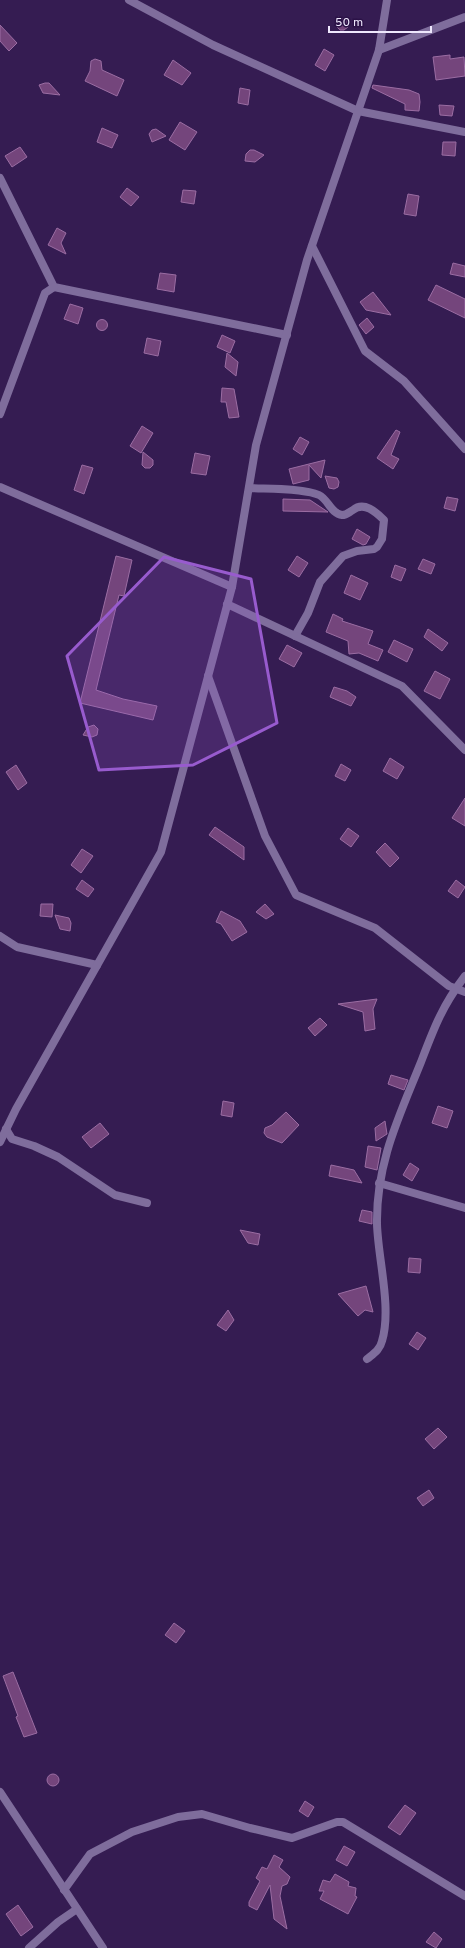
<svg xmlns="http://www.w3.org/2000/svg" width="465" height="1948" viewBox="0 0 465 1948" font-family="Overpass,sans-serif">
  <rect width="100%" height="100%" fill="#351c52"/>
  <g fill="#74457c" stroke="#9b6da3">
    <polygon points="338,17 348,21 348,27 344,30 340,30 337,27"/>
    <polygon points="0,25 17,43 9,51 0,41"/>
    <polygon points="324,49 334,55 325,71 315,65"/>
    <polygon points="450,55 450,59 464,57 465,76 436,80 433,57"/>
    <polygon points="95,59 101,61 102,70 124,80 117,96 85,81 90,71 91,61"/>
    <polygon points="173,60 191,73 182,85 164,75"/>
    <polygon points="45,83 49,83 60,95 43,93 39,85"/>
    <polygon points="373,85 409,90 419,94 420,102 419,111 405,110 405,104 372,88"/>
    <polygon points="240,88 250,90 248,105 238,103"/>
    <polygon points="439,105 454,106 452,116 440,115"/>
    <polygon points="180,122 197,132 185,150 169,140"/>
    <polygon points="102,128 118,135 112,148 97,142"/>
    <polygon points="156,129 166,136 152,142 149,134 152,130"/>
    <polygon points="443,142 456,142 455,156 442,155"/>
    <polygon points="20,147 27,157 12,167 5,156"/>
    <polygon points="250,150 254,150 264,155 255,162 245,161 246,154"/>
    <polygon points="127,188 139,197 131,206 120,197"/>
    <polygon points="183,190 196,191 194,204 181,202"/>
    <polygon points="408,194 419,196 416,216 404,214"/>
    <polygon points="57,228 66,233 61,243 66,254 48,245"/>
    <polygon points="453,263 465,266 465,277 450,274"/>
    <polygon points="160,273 176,275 174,292 157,289"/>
    <polygon points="436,285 465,299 465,318 428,300"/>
    <polygon points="373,292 391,315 366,310 360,302"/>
    <polygon points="70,304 83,308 78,324 64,319"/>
    <polygon points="367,318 374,327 366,334 359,325"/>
    <circle cx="102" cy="325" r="5.5"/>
    <polygon points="222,335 235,341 230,353 217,347"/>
    <polygon points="147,338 161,341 158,356 144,353"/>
    <polygon points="227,353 238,362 236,376 225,367"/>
    <polygon points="222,388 234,389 239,417 229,418 226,402 221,402"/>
    <polygon points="142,426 153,433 141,453 130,446"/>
    <polygon points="396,430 400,432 391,455 399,459 393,469 377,458"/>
    <polygon points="300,437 309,442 302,455 293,449"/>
    <polygon points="143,452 153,460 153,465 150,468 145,468 142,465"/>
    <polygon points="195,453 210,456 206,475 191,473"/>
    <polygon points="325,460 321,478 309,465 309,480 293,484 289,469"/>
    <polygon points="82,465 93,468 84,494 74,490"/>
    <polygon points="325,476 337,478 339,482 338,487 334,489 329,488"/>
    <polygon points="447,497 458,499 455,511 444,508"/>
    <polygon points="283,499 310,500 328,512 283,511"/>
    <polygon points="357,529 370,537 366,544 363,545 352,539"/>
    <polygon points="116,556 132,560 124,596 119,595 96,690 123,699 157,706 153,720 80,703"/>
    <polygon points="297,556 308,563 299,577 288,570"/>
    <polygon points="423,559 435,564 431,574 418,569"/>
    <polygon points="395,565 406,569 401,581 391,577"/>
    <polygon points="351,575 368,583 360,600 344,593"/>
    <polygon points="333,614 343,619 342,621 373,631 368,644 383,650 378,661 359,653 349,654 348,641 326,632"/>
    <polygon points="428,629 448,643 442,651 424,637"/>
    <polygon points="394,640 413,649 407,662 388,652"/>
    <polygon points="287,645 302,653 294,667 279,659"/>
    <polygon points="435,671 450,679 440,699 424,691"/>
    <polygon points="334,687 347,691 356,697 351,706 330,697"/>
    <polygon points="94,725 98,729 97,735 92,737 83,735 88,727"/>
    <polygon points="390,758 404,767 397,779 383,771"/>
    <polygon points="341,764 351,770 345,781 335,776"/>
    <polygon points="16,765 27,783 18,790 6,772"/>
    <polygon points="465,798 465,826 452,818"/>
    <polygon points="215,827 244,847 244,860 209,835"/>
    <polygon points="348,828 359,836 351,847 340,839"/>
    <polygon points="385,843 399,858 390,867 376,852"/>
    <polygon points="82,849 93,856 81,873 71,865"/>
    <polygon points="82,880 94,889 88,897 76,889"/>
    <polygon points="456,880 465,887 458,898 448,891"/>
    <polygon points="41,904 53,904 52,917 40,916"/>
    <polygon points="265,904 274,914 266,919 256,912"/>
    <polygon points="221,911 240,921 247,932 232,941 221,924 216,922"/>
    <polygon points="55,915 69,918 71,923 70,931 60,929"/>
    <polygon points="377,999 373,1009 375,1029 365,1031 363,1012 338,1004"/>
    <polygon points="320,1018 327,1025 315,1036 308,1028"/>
    <polygon points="391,1075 408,1080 404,1090 388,1084"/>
    <polygon points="223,1101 234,1103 232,1117 221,1115"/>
    <polygon points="438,1106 453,1111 447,1128 432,1123"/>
    <polygon points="286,1112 299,1125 282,1143 267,1137 264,1133 265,1128 272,1125"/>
    <polygon points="385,1121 387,1134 376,1141 375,1128"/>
    <polygon points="100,1123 109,1134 91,1148 82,1137"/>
    <polygon points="368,1146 381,1148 377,1170 365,1167"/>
    <polygon points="410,1163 419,1169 412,1181 403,1175"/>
    <polygon points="331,1165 354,1170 362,1183 329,1176"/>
    <polygon points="362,1210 372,1212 372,1224 359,1221"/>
    <polygon points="240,1230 260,1234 258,1245 248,1243"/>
    <polygon points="409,1258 421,1259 420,1273 408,1272"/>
    <polygon points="366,1286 373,1312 365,1310 358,1316 338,1294"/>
    <polygon points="228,1310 234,1320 226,1331 217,1325"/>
    <polygon points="417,1332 426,1338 418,1350 409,1344"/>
    <polygon points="438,1428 447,1437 434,1449 425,1439"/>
    <polygon points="429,1490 434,1498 423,1506 417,1498"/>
    <polygon points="174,1623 185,1631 176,1643 165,1635"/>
    <polygon points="13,1672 37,1733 24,1737 16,1717 18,1716 3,1676"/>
    <circle cx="53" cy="1780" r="6"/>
    <polygon points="305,1801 314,1807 308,1817 299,1811"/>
    <polygon points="405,1805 416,1813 400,1835 388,1827"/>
    <polygon points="344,1846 355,1852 347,1866 336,1860"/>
    <polygon points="274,1855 283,1860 279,1867 290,1877 287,1884 282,1886 280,1896 287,1929 274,1919 270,1885 257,1910 249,1906 249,1902 260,1881 256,1878 262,1867 267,1869"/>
    <polygon points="335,1874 349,1882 348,1886 356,1888 355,1896 357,1897 348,1914 320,1899 324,1891 319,1891 323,1880 330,1882"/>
    <polygon points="18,1905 33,1927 21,1936 6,1914"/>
    <polygon points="434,1932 442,1939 436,1948 426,1942"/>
  </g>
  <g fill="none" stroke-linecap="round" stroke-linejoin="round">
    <g stroke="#7f6d9c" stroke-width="8">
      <polyline points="129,0 213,45 358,111 465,132"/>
      <polyline points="379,50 465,17"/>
      <polyline points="0,178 54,287 287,335"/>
      <polyline points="312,246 365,351 404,381 465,449"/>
      <polyline points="0,414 45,293 54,287"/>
      <polyline points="0,487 232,587"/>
      <path d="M249,488C267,489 304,488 319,495C328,499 331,514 342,515C347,515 349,512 353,510C364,501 376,512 384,520L382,539L377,547L374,549L357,551L343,556L320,582L308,613L295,636"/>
      <polyline points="227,604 402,686 465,750"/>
      <polyline points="208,676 265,836 296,895 375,928 449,986 465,992"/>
      <polyline points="0,936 17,947 97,965"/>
      <polyline points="6,1129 12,1139 34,1146 58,1157 115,1195 147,1203"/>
      <polyline points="0,1142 16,1109 161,852 232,587 256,445 307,260 379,50 387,0"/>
      <polyline points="379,1183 465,1208"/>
      <path d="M367,1359C373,1354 380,1350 382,1341C392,1308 378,1259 377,1224C376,1163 399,1117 421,1062C434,1028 442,1006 465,976"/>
      <polyline points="0,1792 103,1948"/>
      <polyline points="64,1890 90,1854 132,1832 178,1817 202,1814 250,1828 292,1838 337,1822 343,1822 465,1896"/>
      <polyline points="29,1948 58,1922 77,1909"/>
    </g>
  </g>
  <path fill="#985bce" fill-opacity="0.2" stroke="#985bce" stroke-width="3" stroke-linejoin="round" d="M164,557L251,579L277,723L193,765L99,770L67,656Z"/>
  <path d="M329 26v6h102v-6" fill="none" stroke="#eee7fc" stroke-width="2"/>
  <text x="335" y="26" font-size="12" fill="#eee7fc" stroke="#2b1247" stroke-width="3" paint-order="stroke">50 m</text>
</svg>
